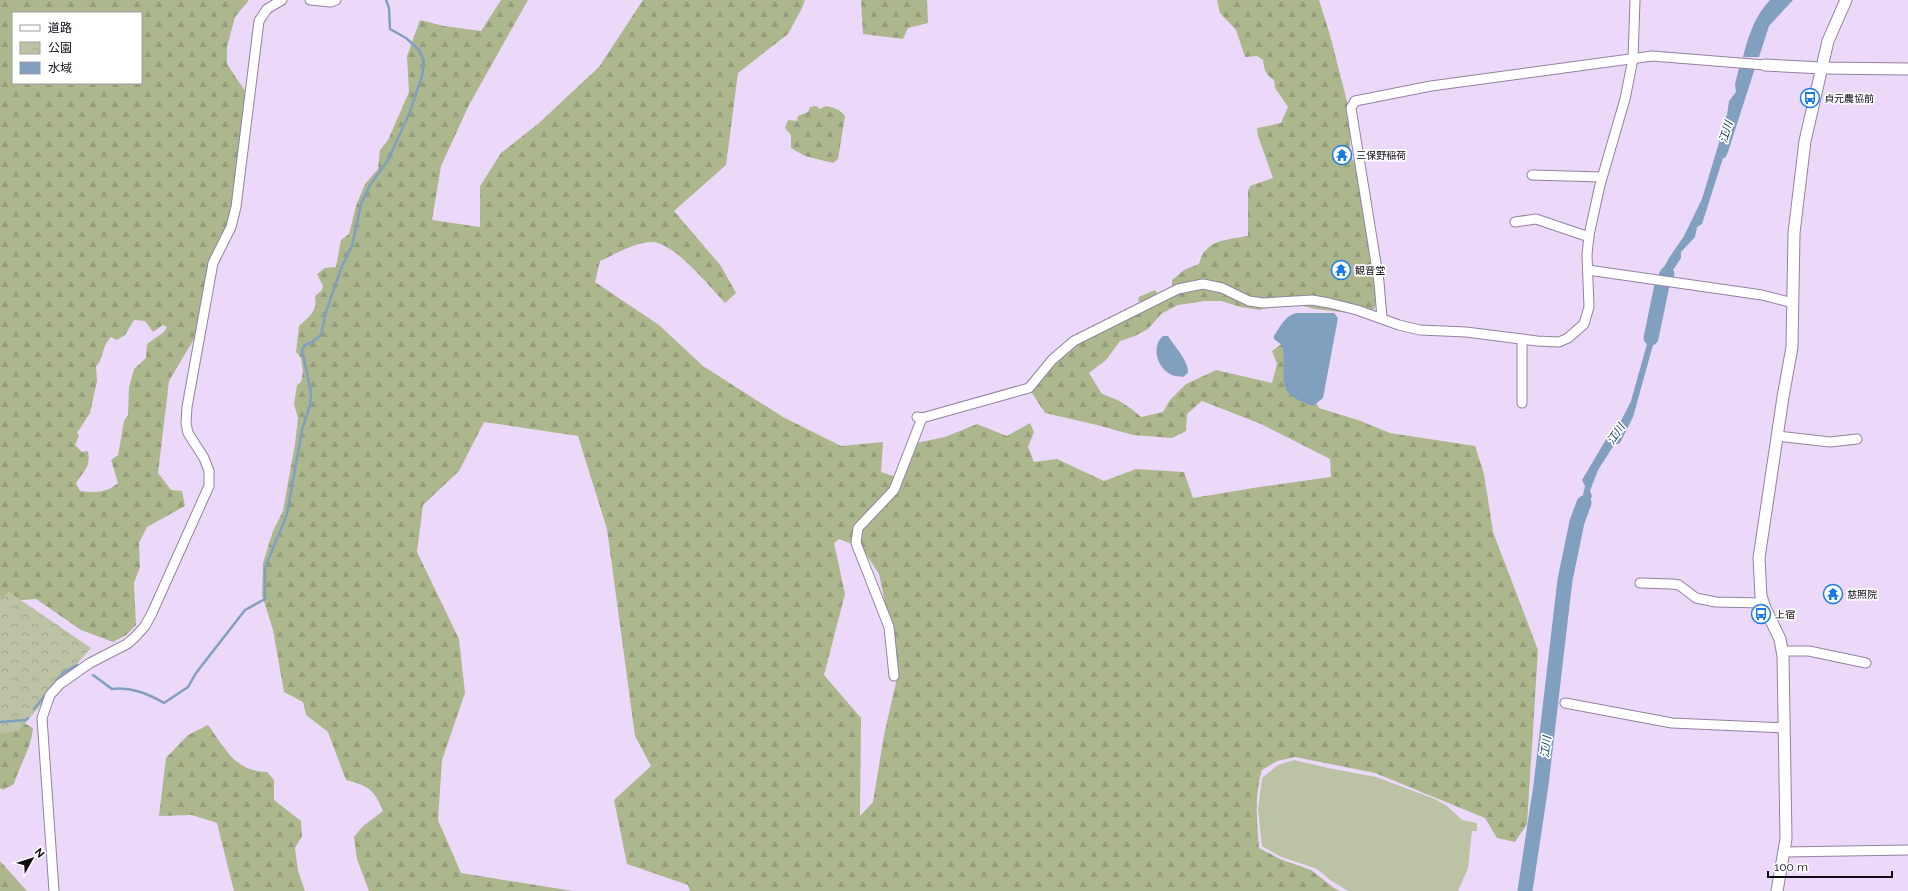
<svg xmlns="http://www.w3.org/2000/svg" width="1908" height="891" viewBox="0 0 1908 891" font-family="Raleway,'Noto Sans JP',sans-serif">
  <defs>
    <pattern id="forest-firs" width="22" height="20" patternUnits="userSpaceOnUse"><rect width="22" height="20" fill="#adb78e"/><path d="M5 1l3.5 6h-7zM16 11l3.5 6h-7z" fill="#949c7a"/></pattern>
    <pattern id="park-crowns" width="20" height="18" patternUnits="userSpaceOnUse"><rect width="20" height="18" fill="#bbc3a4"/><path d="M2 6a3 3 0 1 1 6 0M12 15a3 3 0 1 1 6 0" fill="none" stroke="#a0a68c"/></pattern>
  </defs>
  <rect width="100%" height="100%" fill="#ecd9f9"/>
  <polygon fill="#bbc3a4" points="1294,760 1328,768 1376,777 1435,799 1447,806 1462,820 1477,823 1477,831 1472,831 1468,868 1458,891 1348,891 1330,880 1317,869 1279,856 1262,846 1258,809 1262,778 1278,765"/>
  <g fill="url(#forest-firs)" fill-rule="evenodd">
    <path d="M0,0H249L235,17L227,47V64L245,91L239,154L231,213L203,302L194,339L169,381L158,473L171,490L182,491L185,506L147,527L139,543L140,567L134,583L136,625L126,635L113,642L81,630L36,599L8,601L0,638ZM13,13H141V83H13ZM134,320L145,321L153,332L163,325L167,327L164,332L147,344L146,358L134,369L129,387L128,415L124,421L118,455L111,460L118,483C107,493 94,493 80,491L76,483C84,470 91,468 88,451L82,452L75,445L79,436L77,433L90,413L97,381L96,366C104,360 101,347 111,337L117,340L125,335Z"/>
    <path d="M501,0H528L469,105L441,166L432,220L480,227V186L501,153L539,123L599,67L643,0H805L802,8L788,34L738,73L726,165L674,211L721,266L736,293L725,303C710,287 673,241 651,242C633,243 616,254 600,261L595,282L659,325L703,366L783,417L841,446L883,442L881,472L896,477L907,445L945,437L977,424L1007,436L1030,423L1034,432L1028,447L1034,462L1057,459L1104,481L1136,469L1184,472L1193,498L1259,487L1331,477L1330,459L1261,424L1202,401L1187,414L1186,431L1172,438L1133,435L1097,425L1045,413L1030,390L1055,351L1088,335L1106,330L1142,303L1138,301L1139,297L1155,290L1158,294H1173L1172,280L1184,270L1199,264C1205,239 1227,240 1248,236V191L1250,186L1273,178L1258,136L1257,128L1281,123L1288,107L1275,88L1274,80C1266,75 1264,70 1263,60L1257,56L1245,57L1236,30L1220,13L1217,0H1319L1330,35L1352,121L1349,154L1359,170L1372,254L1376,305L1373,310L1358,314L1315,309L1292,303L1259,310L1241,307L1221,301H1205L1178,305L1161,314L1148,329L1135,336L1120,341L1106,360L1089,373L1102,394C1118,399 1129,406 1141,417L1163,412L1170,400L1186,384L1216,370L1272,383L1277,364L1272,351L1284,342L1319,408L1358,420L1390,433L1475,446L1484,474L1493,532L1538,650L1527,824L1515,842L1497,838L1485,818L1375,773L1295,757L1277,761L1262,770C1254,796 1257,821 1259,848L1280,859L1311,870L1334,888L1340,891H690L688,885L627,864L614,800L651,766L635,736L607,529L578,436L484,422L459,471L423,505L417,552L459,639L465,693L442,760L438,820L461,873L573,891H369L357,859L354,837L363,826L383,811C375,790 367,785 346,780L328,732L306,715L303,702L284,692L273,630L262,595L263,563L273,531L283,511L295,444L298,418L294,404L297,385L301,382L303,372L301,358L296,352L299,326C309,317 318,311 315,296L321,291L323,286L317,274L325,268L336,267L341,240L349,234L356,206L365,184L378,169L380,150L388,140L409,92L407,56L420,20L444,26L481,31ZM839,539L862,548L879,574L899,669L884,735L873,802L860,816L861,718L824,675L845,594L834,543Z"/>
    <polygon points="861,0 927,0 928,23 908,28 903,39 863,34"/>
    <path d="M816,106L820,109L826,106C834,108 840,109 845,116L838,159L833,163L805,156L791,148V135L785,128L788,120L797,121L798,116L808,112L810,107Z"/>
    <path d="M0,717L24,723L33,728C31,749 20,764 14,784L3,790L0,788Z"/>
    <path d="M208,725C226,749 234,771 267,772L274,780V800L301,821L302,836L295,848L298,871L305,891H234L217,823L192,815L159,816L166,758L188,735Z"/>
    <polygon points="0,861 27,891 0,891"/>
  </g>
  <polygon fill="url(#park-crowns)" points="9,592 91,648 18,731 0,734 0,599"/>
  <g fill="#819fbf">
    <path d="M1770,0H1793L1769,26L1759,57H1743C1748,37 1755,15 1770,0Z"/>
    <polygon points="1739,68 1755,68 1728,152 1725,158 1723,158 1702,224 1697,227 1695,237 1681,252 1681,258 1673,270 1672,278 1659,276 1669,258 1684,236 1702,199 1721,136 1723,121 1727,115 1729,101 1736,92 1735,84"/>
    <path d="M1296,313H1334L1338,318L1323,398L1313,406C1270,391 1289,379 1282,345L1274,339V336C1280,327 1285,316 1296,313Z"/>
    <polygon points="1656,317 1659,320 1658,327 1633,417 1620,443 1614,445 1598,470 1590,491 1592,496 1583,517 1581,517 1577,522 1585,486 1582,480 1614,426 1619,425 1631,401 1654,319"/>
    <path d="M1163,336H1168C1174,346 1189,361 1188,373L1183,377C1179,376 1174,377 1170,374C1157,367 1151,346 1163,336Z"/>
  </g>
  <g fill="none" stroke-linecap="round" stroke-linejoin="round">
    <g stroke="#819fbf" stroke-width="2.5">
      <path d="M93,675L112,689C131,687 147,693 164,703L188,687L196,673L245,610L265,599V568L287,514L302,430L310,405L311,392L302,350L305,345L312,342L321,335L326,312L342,266L352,246L361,204L370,185L388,160L409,114L422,76L424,61L419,50L406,38L390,29L389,8L386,0"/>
      <polyline points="34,709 63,673 77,665"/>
      <polyline points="0,722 26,720 28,718"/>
    </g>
    <g stroke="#819fbf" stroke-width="15">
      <polyline points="1651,338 1662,285 1667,274"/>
      <polyline points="1525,891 1541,785 1565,580 1577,522 1584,503"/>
    </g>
    <defs>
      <g id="minor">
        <polyline points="310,0 331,2 336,0"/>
        <polyline points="1532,175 1602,177"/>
        <polyline points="1515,222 1536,219 1589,237"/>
        <polyline points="1588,270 1762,295 1793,303"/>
        <polyline points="1382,318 1379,282 1351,108 1355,101 1431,86 1652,56 1765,65"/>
        <polyline points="1522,403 1522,339"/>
        <polyline points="917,417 922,418 1029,388 1052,360 1074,341 1178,289 1203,284 1222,288 1249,301 1263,303 1312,300 1329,303 1357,310 1399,325 1420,330 1466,332 1537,341 1559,342 1568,338 1584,324 1589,307 1587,255 1589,235 1600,185 1625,99 1633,59 1635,0"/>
        <polyline points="1777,436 1830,442 1857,439"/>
        <polyline points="1640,583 1672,584 1679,585 1696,598 1716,602 1763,603"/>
        <polyline points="1782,651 1809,651 1866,663"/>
        <polyline points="894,676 889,627 856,543 858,528 894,490 922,418"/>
        <polyline points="1565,703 1672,723 1784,728"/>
        <polyline points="1784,852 1908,850"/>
        <polyline points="54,891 42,718 50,695 60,684 90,663 127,644 135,637 145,626 152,613 209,486 209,471 204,458 188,433 186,423 187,407 213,263 231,227 236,207 259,21 267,9 282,0"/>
      </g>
      <g id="tertiary">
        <polyline points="1765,65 1822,68 1908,69"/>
        <polyline points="1777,891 1786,839 1783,656 1780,639 1765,608 1761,596 1759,558 1783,397 1792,347 1794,233 1805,141 1828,41 1846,0"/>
      </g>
    </defs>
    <use href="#minor" stroke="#93829f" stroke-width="11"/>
    <use href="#tertiary" stroke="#93829f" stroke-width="13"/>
    <use href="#minor" stroke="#fff" stroke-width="9"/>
    <use href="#tertiary" stroke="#fff" stroke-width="11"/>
  </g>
  <defs>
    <symbol id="bus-ring" viewBox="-11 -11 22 22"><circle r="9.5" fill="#fff" stroke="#1b7be4" stroke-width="1.5"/><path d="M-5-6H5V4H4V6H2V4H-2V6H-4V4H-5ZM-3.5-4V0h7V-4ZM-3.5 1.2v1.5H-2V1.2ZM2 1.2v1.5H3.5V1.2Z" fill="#1b7be4"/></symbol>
    <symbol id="temple-ring" viewBox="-11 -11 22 22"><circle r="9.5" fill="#fff" stroke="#1b7be4" stroke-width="1.5"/><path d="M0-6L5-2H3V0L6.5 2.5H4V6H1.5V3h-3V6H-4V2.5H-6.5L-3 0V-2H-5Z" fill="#1b7be4"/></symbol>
  </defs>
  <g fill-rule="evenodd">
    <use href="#bus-ring" x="1799" y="87" width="22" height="22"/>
    <use href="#temple-ring" x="1331" y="144" width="22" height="22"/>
    <use href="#temple-ring" x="1330" y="259" width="22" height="22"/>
    <use href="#temple-ring" x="1822" y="583" width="22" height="22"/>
    <use href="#bus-ring" x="1750" y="603" width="22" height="22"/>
  </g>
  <g text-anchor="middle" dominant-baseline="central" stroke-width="3.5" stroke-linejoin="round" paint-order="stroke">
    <g font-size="10" fill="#100a15" stroke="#fff" text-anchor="start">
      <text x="1824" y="98">貞元農協前</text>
      <text x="1356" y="155">三保野稲荷</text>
      <text x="1355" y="270">観音堂</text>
      <text x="1847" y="594">慈照院</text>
      <text x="1775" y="614">上宿</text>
    </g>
    <g font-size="11" font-style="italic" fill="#073862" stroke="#fff">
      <text transform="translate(1726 132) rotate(-73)">江川</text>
      <text transform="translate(1616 434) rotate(-56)">江川</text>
      <text transform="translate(1546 747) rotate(-83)">江川</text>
    </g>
  </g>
  <rect x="12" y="12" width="130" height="72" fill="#ffffff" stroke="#9f9da1"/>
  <rect x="20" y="25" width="20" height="6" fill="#ffffff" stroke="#9f9da1"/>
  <text x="48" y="32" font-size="12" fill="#100a15">道路</text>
  <rect x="20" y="42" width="20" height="12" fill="url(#park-crowns)" stroke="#9f9da1"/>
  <text x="48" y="52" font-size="12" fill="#100a15">公園</text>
  <rect x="20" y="62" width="20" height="12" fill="#819fbf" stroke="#9f9da1"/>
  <text x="48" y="72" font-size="12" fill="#100a15">水域</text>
  <g transform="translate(32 859) rotate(51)" stroke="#ffffff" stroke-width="3" paint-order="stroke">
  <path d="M0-3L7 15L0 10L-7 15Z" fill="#100a15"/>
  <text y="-6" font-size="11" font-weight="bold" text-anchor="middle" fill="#100a15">N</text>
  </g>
  <path d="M1768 871v6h124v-6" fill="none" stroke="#100a15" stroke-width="2"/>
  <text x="1774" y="871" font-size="12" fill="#100a15" stroke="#ffffff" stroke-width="3" paint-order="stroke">100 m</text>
</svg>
